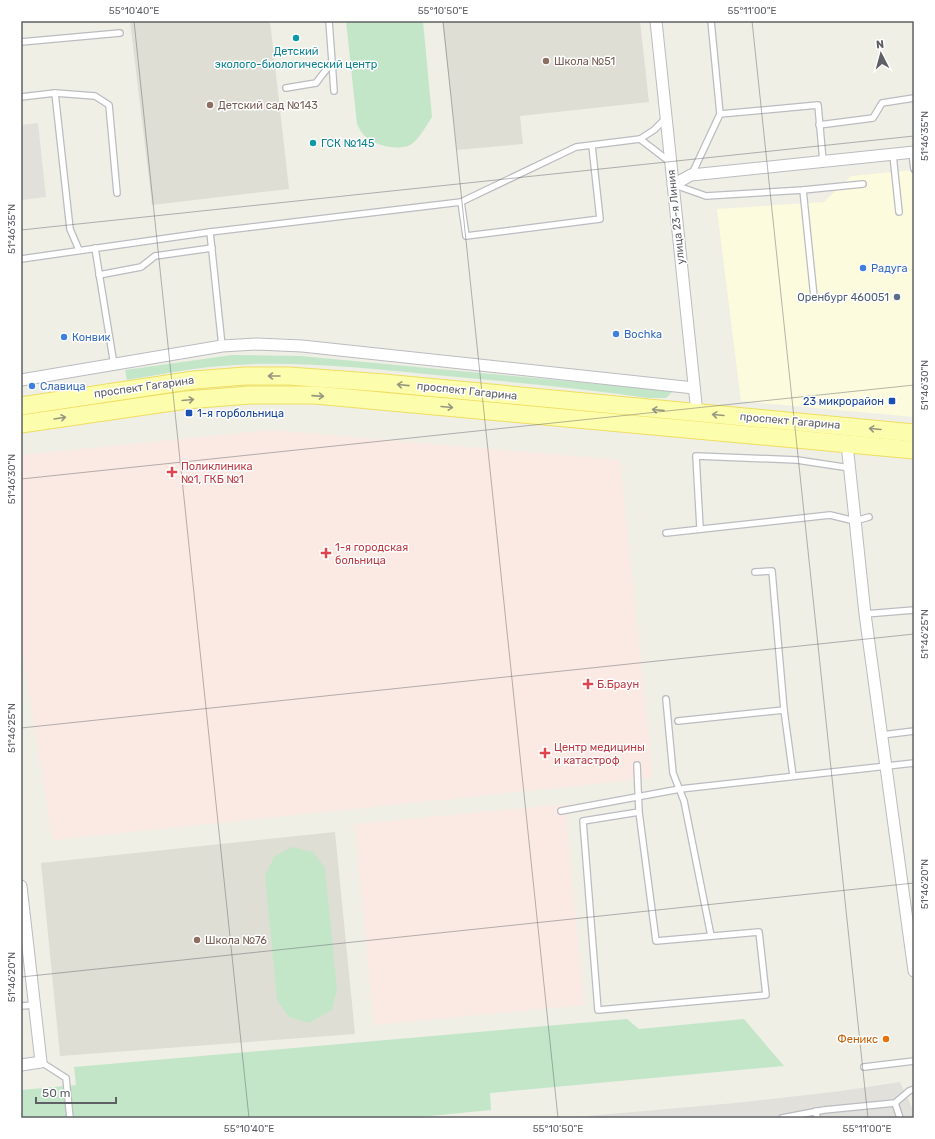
<svg xmlns="http://www.w3.org/2000/svg" width="935" height="1139" viewBox="0 0 935 1139" font-family="Rubik,sans-serif">
  <rect width="100%" height="100%" fill="#efefe6"/>
  <polygon fill="#fdfbdd" points="914,170 914,417 741,401 717,209 824,202 851,176"/>
  <g fill="#e1e0da">
    <polygon points="38,123 46,197 21,200 21,125"/>
    <polygon points="900,1082 914,1112 914,1118 565,1118 735,1103 841,1091"/>
  </g>
  <g fill="#dfded4">
    <polygon points="130,21 270,21 289,189 152,205"/>
    <polygon points="442,21 640,21 649,102 520,116 523,144 457,150"/>
    <polygon points="335,832 355,1034 60,1056 41,863"/>
  </g>
  <g fill="#fbeae3">
    <polygon points="270,430 620,460 653,778 53,840 21,646 21,455"/>
    <polygon points="565,804 584,1005 374,1025 355,824"/>
  </g>
  <g fill="#c3e6c9">
    <path d="M346,21H423L432,117C426,126 421,136 413,143C403,152 375,146 366,137C362,134 359,128 357,124Z"/>
    <path d="M232,355L301,356L673,391L666,398H648C574,387 500,381 425,374C362,368 298,361 235,365C198,367 162,374 127,380L125,370Z"/>
    <polygon points="291,847 313,852 325,868 337,990 332,1010 309,1023 289,1017 277,1000 265,875 274,857"/>
    <polygon points="627,1019 639,1029 744,1019 784,1066 490,1093 491,1110 410,1118 21,1118 21,1090 76,1085 74,1067"/>
  </g>
  <g fill="none" stroke-linecap="round" stroke-linejoin="round">
    <defs>
      <g id="lane">
        <polyline points="711,21 720,114"/>
        <polyline points="21,42 120,33"/>
        <polyline points="332,62 334,91"/>
        <polyline points="286,88 316,83 332,62 329,21"/>
        <polyline points="55,93 95,96 109,105 117,193"/>
        <polyline points="21,97 55,93 70,229 79,250"/>
        <polyline points="819,125 873,118 882,103 914,98"/>
        <polyline points="640,139 654,130 666,118"/>
        <polyline points="592,146 600,219 466,236 461,202 576,147 640,139 670,162"/>
        <polyline points="912,153 914,169"/>
        <polyline points="893,155 899,212"/>
        <polyline points="692,174 720,114 818,105 823,161"/>
        <polyline points="675,185 706,196 803,190 863,184"/>
        <polyline points="803,190 814,297"/>
        <polyline points="210,232 222,346"/>
        <polyline points="95,248 114,365"/>
        <polyline points="21,259 210,232 461,202"/>
        <polyline points="99,275 141,267 155,256 212,248"/>
        <polyline points="700,528 696,456 797,460 850,468"/>
        <polyline points="666,533 830,515 855,521 869,517"/>
        <polyline points="755,572 772,571 784,710 793,776"/>
        <polyline points="865,614 914,610"/>
        <polyline points="666,699 673,773 684,801 711,936"/>
        <polyline points="678,721 784,710"/>
        <polyline points="882,735 914,731"/>
        <polyline points="637,765 639,812 656,941 759,932 766,995 598,1010 583,821 639,812"/>
        <polyline points="561,811 680,789 914,763"/>
        <polyline points="21,1006 34,1005"/>
        <polyline points="41,1062 66,1078 70,1118"/>
        <polyline points="864,1067 914,1061"/>
        <polyline points="895,1103 900,1118"/>
        <polyline points="816,1111 817,1118"/>
        <polyline points="782,1118 824,1110 895,1103 909,1091 914,1089"/>
      </g>
      <g id="street">
        <polyline points="656,21 697,413"/>
        <polyline points="673,185 691,175 914,152"/>
        <polyline points="21,380 222,346 257,344 302,346 694,388"/>
        <polyline points="847,444 865,614 914,971"/>
        <polyline points="21,886 41,1062 21,1065"/>
      </g>
      <g id="primary">
        <polyline points="21,406 194,380 245,376 289,376 384,383 914,433"/>
        <polyline points="21,424 186,400 250,395 315,395 914,450"/>
      </g>
    </defs>
    <use href="#lane" stroke="#bbbcc1" stroke-width="8"/>
    <use href="#street" stroke="#bbbcc1" stroke-width="13"/>
    <use href="#primary" stroke="#eede60" stroke-width="19"/>
    <use href="#lane" stroke="#fff" stroke-width="5.5"/>
    <use href="#street" stroke="#fff" stroke-width="11"/>
    <use href="#primary" stroke="#fdfdae" stroke-width="17"/>
  </g>
  <defs><path id="oneway-shaft" d="M-6 0H5M1.5-3L5.5 0L1.5 3" fill="none" stroke-width="1.6" stroke-linecap="round" stroke-linejoin="round"/></defs>
  <g stroke="#96977f">
    <use href="#oneway-shaft" transform="translate(274 376) rotate(180)"/>
    <use href="#oneway-shaft" transform="translate(403 385) rotate(-174)"/>
    <use href="#oneway-shaft" transform="translate(318 396) rotate(4)"/>
    <use href="#oneway-shaft" transform="translate(188 400) rotate(-5)"/>
    <use href="#oneway-shaft" transform="translate(447 407) rotate(5)"/>
    <use href="#oneway-shaft" transform="translate(658 410) rotate(-174)"/>
    <use href="#oneway-shaft" transform="translate(718 415) rotate(-175)"/>
    <use href="#oneway-shaft" transform="translate(60 418) rotate(-9)"/>
    <use href="#oneway-shaft" transform="translate(875 429) rotate(-175)"/>
  </g>
  <path fill="none" stroke="#5e6066" stroke-width="1" stroke-opacity="0.45" d="M134,21L249,1118M443,21L558,1118M752,21L868,1118M21,230L914,136M21,479L914,385M21,728L914,634M21,977L914,883"/>
  <g fill="#0f9aa8" stroke="#fff" stroke-width="1.5">
    <circle cx="296" cy="38" r="4"/>
    <circle cx="313" cy="143" r="4"/>
  </g>
  <g fill="#8d6e63" stroke="#fff" stroke-width="1.5">
    <circle cx="546" cy="61" r="4"/>
    <circle cx="210" cy="105" r="4"/>
    <circle cx="197" cy="940" r="4"/>
  </g>
  <g fill="#3f7fe0" stroke="#fff" stroke-width="1.5">
    <circle cx="863" cy="268" r="4"/>
    <circle cx="616" cy="334" r="4"/>
    <circle cx="64" cy="337" r="4"/>
    <circle cx="32" cy="386" r="4"/>
  </g>
  <circle fill="#5c6f8a" stroke="#fff" stroke-width="1.5" cx="897" cy="297" r="4"/>
  <g fill="#1a4fb4" stroke="#fff" stroke-width="1.5">
    <rect x="888" y="397" width="8" height="8" rx="2"/>
    <rect x="185" y="409" width="8" height="8" rx="2"/>
  </g>
  <g fill="#e0444e" stroke="#fff" stroke-width="1.5">
    <path d="M170 466h4v4h4v4h-4v4h-4v-4h-4v-4h4z"/>
    <path d="M324 547h4v4h4v4h-4v4h-4v-4h-4v-4h4z"/>
    <path d="M586 678h4v4h4v4h-4v4h-4v-4h-4v-4h4z"/>
    <path d="M543 747h4v4h4v4h-4v4h-4v-4h-4v-4h4z"/>
  </g>
  <circle fill="#e8710a" stroke="#fff" stroke-width="1.5" cx="886" cy="1039" r="4"/>
  <g text-anchor="middle" dominant-baseline="central" stroke-width="3" stroke-linejoin="round" paint-order="stroke">
    <g font-size="11" fill="#0d838f" stroke="#fff">
      <text x="296" y="51">Детский<tspan x="296" dy="13">эколого-биологический центр</tspan></text>
      <text x="321" y="143" text-anchor="start">ГСК №145</text>
    </g>
    <g font-size="11" fill="#785e54" stroke="#fff" text-anchor="start">
      <text x="554" y="61">Школа №51</text>
      <text x="218" y="105">Детский сад №143</text>
      <text x="205" y="940">Школа №76</text>
    </g>
    <g font-size="11" fill="#5e6066" stroke="#fff">
      <text transform="translate(676 217) rotate(-96)">улица 23-я Линия</text>
      <text transform="translate(144 387) rotate(-8)">проспект Гагарина</text>
      <text transform="translate(467 391) rotate(6)">проспект Гагарина</text>
      <text transform="translate(790 421) rotate(5)">проспект Гагарина</text>
    </g>
    <g font-size="11" fill="#366cbe" stroke="#fff" text-anchor="start">
      <text x="871" y="268">Радуга</text>
      <text x="624" y="334">Bochka</text>
      <text x="72" y="337">Конвик</text>
      <text x="40" y="386">Славица</text>
    </g>
    <g font-size="11" fill="#4e5e75" stroke="#fff" text-anchor="end">
      <text x="889" y="297">Оренбург 460051</text>
    </g>
    <g font-size="11" fill="#164399" stroke="#fff" text-anchor="end">
      <text x="884" y="401">23 микрорайон</text>
      <text x="197" y="413" text-anchor="start">1-я горбольница</text>
    </g>
    <g font-size="11" fill="#be3a42" stroke="#fff" text-anchor="start">
      <text x="181" y="466">Поликлиника<tspan x="181" dy="13">№1, ГКБ №1</tspan></text>
      <text x="335" y="547">1-я городская<tspan x="335" dy="13">больница</tspan></text>
      <text x="597" y="684">Б.Браун</text>
      <text x="554" y="747">Центр медицины<tspan x="554" dy="13">и катастроф</tspan></text>
    </g>
    <g font-size="11" fill="#c56008" stroke="#fff" text-anchor="end">
      <text x="878" y="1039">Феникс</text>
    </g>
  </g>
  <rect width="935" height="1139" fill="none" stroke="#ffffff" stroke-width="44"/>
  <g transform="translate(881 54) rotate(354)" stroke="#ffffff" stroke-width="3" paint-order="stroke">
  <path d="M0-3L7 15L0 10L-7 15Z" fill="#5e6066"/>
  <text y="-6" font-size="11" font-weight="bold" text-anchor="middle" fill="#5e6066">N</text>
  </g>
  <path d="M36 1097v6h80v-6" fill="none" stroke="#5e6066" stroke-width="2"/>
  <text x="42" y="1097" font-size="12" fill="#5e6066" stroke="#ffffff" stroke-width="3" paint-order="stroke">50 m</text>
  <rect x="22" y="22" width="891" height="1095" fill="none" stroke="#5e6066" stroke-width="1.5"/>
  <g font-size="10" text-anchor="middle" fill="#5e6066">
    <text x="134" y="14">55°10'40"E</text>
    <text x="443" y="14">55°10'50"E</text>
    <text x="752" y="14">55°11'00"E</text>
    <text transform="translate(924 136) rotate(-90)" y="4">51°46'35"N</text>
    <text transform="translate(11 229) rotate(-90)" y="4">51°46'35"N</text>
    <text transform="translate(924 385) rotate(-90)" y="4">51°46'30"N</text>
    <text transform="translate(11 479) rotate(-90)" y="4">51°46'30"N</text>
    <text transform="translate(924 634) rotate(-90)" y="4">51°46'25"N</text>
    <text transform="translate(11 728) rotate(-90)" y="4">51°46'25"N</text>
    <text transform="translate(924 884) rotate(-90)" y="4">51°46'20"N</text>
    <text transform="translate(11 977) rotate(-90)" y="4">51°46'20"N</text>
    <text x="249" y="1132">55°10'40"E</text>
    <text x="558" y="1132">55°10'50"E</text>
    <text x="867" y="1132">55°11'00"E</text>
  </g>
</svg>
